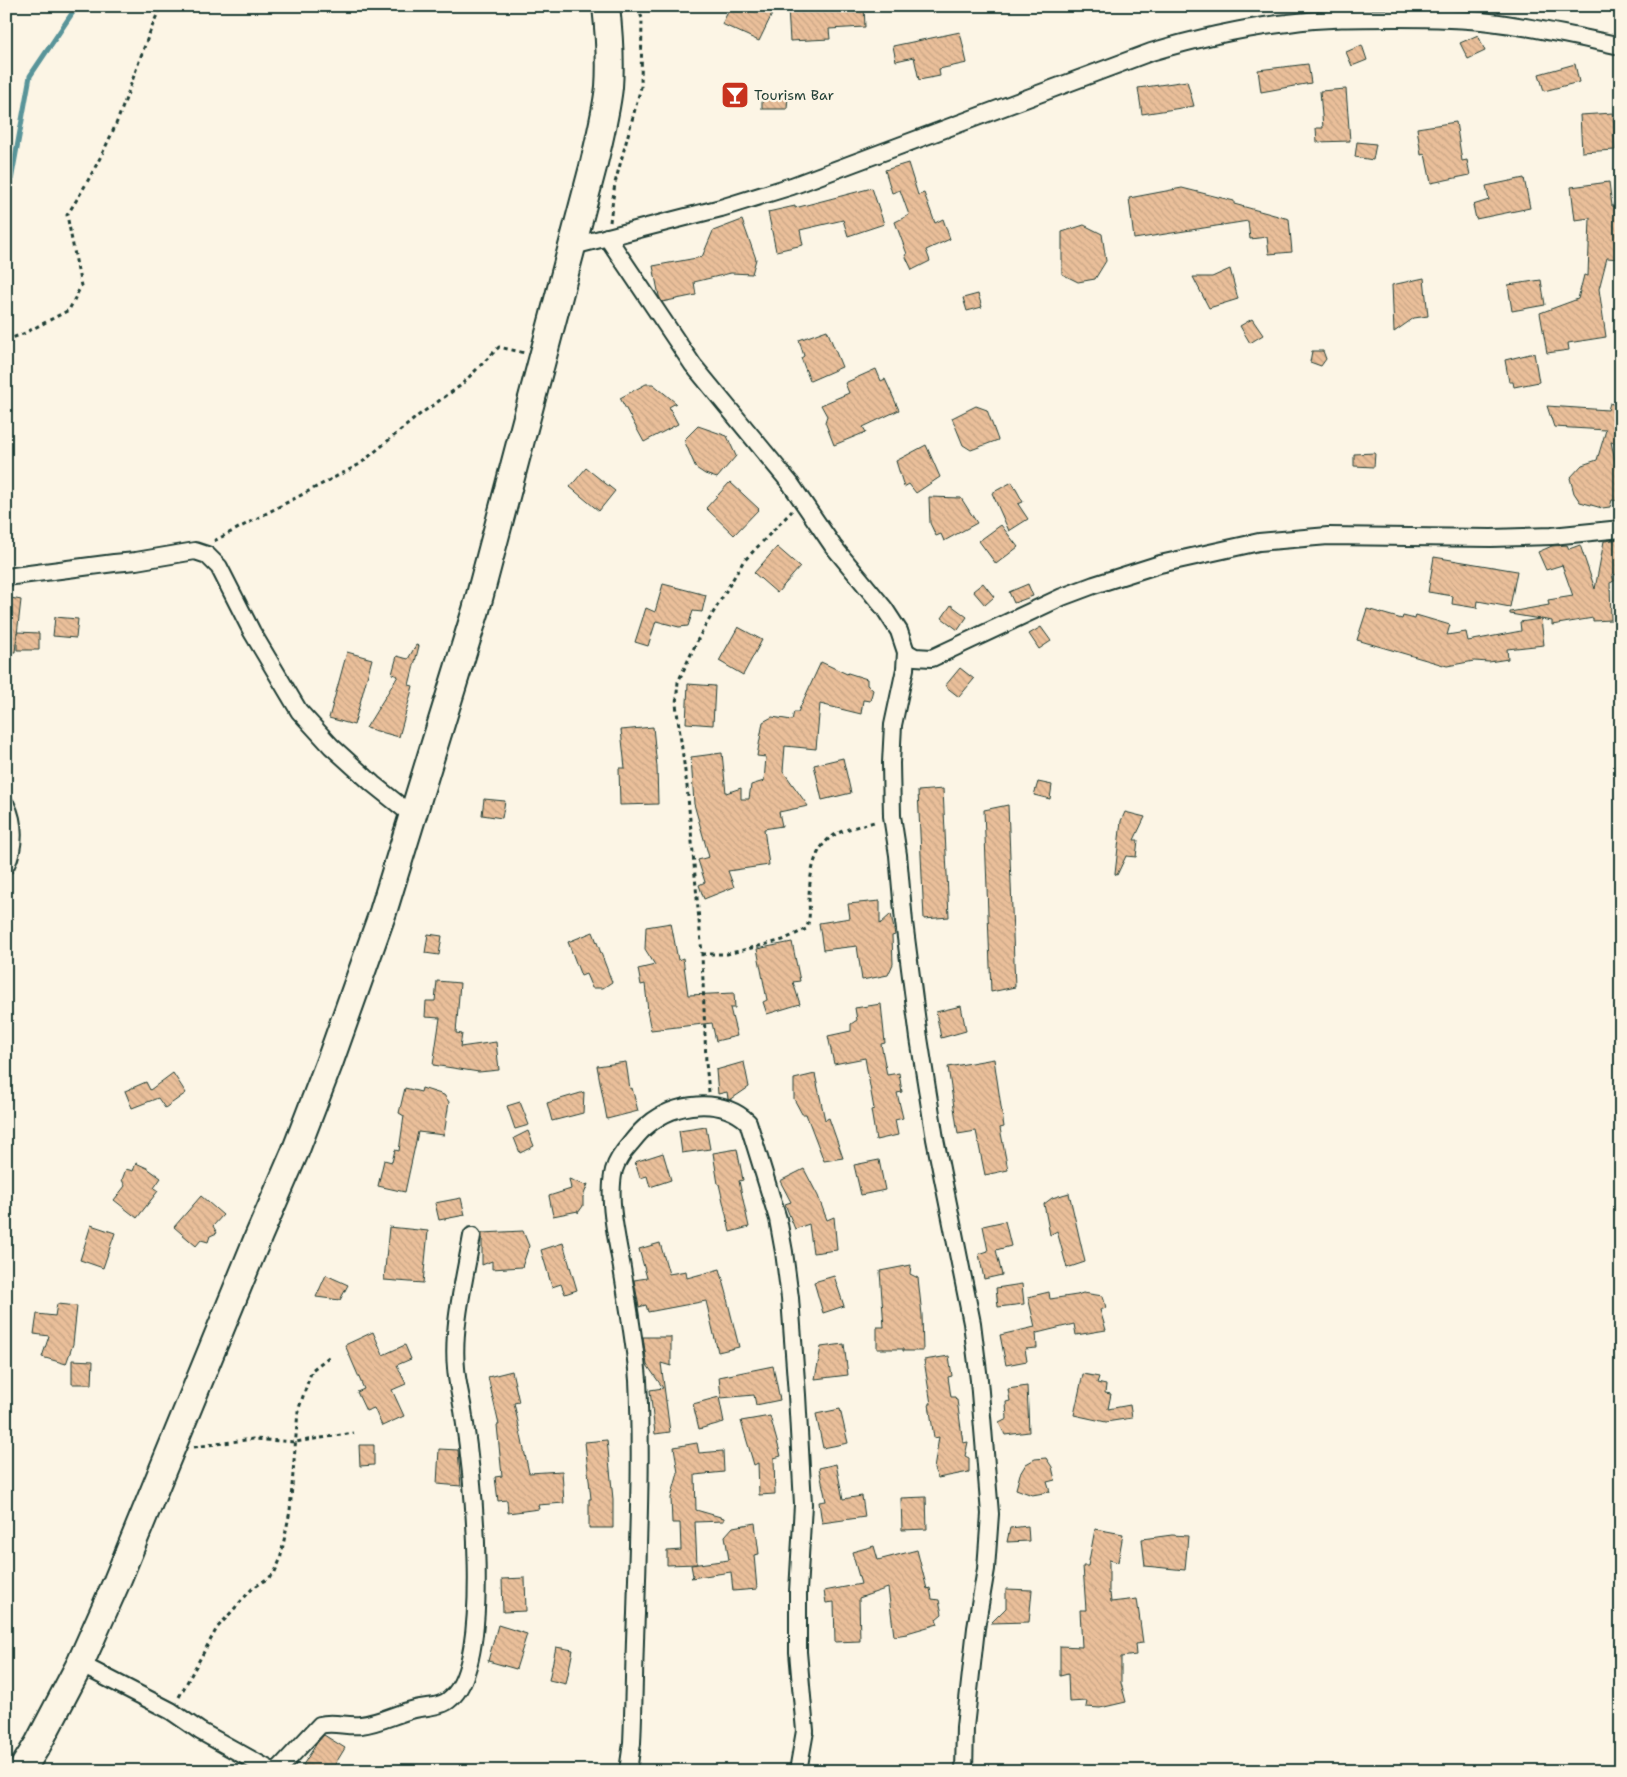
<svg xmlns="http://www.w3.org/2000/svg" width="1627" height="1777" viewBox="0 0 1627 1777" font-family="'Shantell Sans',sans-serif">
  <defs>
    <pattern id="building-back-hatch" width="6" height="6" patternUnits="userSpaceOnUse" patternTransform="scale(1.25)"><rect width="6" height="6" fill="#eabf9a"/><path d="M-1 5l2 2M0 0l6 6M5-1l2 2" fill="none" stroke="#c8a585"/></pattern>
  </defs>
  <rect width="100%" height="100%" fill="#fcf5e5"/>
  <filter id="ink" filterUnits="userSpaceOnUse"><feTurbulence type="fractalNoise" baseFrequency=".02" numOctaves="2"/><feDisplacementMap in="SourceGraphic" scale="10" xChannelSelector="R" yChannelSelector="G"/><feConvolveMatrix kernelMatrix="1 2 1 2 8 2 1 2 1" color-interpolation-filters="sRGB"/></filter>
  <g filter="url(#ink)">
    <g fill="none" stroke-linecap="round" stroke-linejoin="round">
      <polyline stroke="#599499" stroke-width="5" points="6,199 8,197 30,76 77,6"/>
    </g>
    <g fill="url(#building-back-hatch)" stroke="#1f3d34">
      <polygon points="731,6 776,6 759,41 722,24"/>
      <polygon points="832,6 864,6 865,27 829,29 830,39 790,41 788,9"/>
      <polygon points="960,32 967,63 939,69 940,76 919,80 914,57 896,61 893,46"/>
      <polygon points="1478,35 1485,51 1468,59 1460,43"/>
      <polygon points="1362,45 1367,60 1352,66 1346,52"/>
      <polygon points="1308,64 1311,83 1261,92 1258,70"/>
      <polygon points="1575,64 1579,82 1544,91 1539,74"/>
      <polygon points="1187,81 1194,106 1142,114 1138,88"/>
      <polygon points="1346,89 1350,141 1317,142 1316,128 1323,128 1320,91"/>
      <polygon points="762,94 788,95 787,109 762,109"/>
      <polygon points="1613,113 1615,150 1582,152 1580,115"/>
      <polygon points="1456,122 1462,161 1467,160 1470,175 1431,183 1425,154 1421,155 1417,128"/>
      <polygon points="1357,142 1376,144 1373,160 1355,157"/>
      <polygon points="908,163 918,195 924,193 935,223 943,219 950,239 926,250 930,261 912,270 905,255 907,254 895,222 909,215 900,190 892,193 885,170"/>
      <polygon points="1524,178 1530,208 1476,219 1473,205 1489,200 1486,186"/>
      <polygon points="1609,182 1612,206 1616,206 1620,234 1620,259 1607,258 1599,289 1606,337 1568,343 1569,350 1547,353 1540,313 1578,299 1584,275 1588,276 1590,218 1575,220 1571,187"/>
      <polygon points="872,188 884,224 848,236 843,220 800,230 803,245 776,251 768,212 795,206 795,208"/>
      <polygon points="1182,188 1234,201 1234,204 1289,219 1292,252 1269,254 1267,237 1250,239 1248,221 1134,239 1129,198"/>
      <polygon points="742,220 756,259 752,274 731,273 694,282 696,295 662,302 659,296 653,266 702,257 713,231"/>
      <polygon points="1084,225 1102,234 1106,261 1095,279 1078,282 1062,274 1062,232"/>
      <polygon points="1230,269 1238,299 1209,308 1193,277 1212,277"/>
      <polygon points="1424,278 1428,316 1414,318 1394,332 1392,285"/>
      <polygon points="1541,280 1545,305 1512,311 1508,285"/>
      <polygon points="978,294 982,307 967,311 963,298"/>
      <polygon points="1252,319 1263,335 1250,343 1240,326"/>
      <polygon points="827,330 842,367 810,381 801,358 804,356 799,340"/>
      <polygon points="1312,351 1323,351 1326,359 1321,366 1310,362"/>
      <polygon points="1534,353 1539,382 1514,387 1513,382 1509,382 1505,360"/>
      <polygon points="876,369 881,381 885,379 899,410 863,427 866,432 834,445 825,422 827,416 821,405 849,393 845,383"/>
      <polygon points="646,384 653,384 676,403 669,407 678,424 644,442 620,398"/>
      <polygon points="1610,403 1621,407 1621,445 1611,442 1620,483 1621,501 1612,500 1610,507 1602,508 1580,502 1574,493 1570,478 1582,465 1597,460 1606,430 1554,427 1547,406 1608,410"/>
      <polygon points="976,406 987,410 998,440 971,450 963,445 952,418"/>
      <polygon points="698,426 727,436 736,456 717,478 705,474 696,468 684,440"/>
      <polygon points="926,445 940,477 916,493 909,484 904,487 896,461"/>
      <polygon points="1375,453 1374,467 1354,466 1354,454"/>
      <polygon points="586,468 615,491 599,511 570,487"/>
      <polygon points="730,482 759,509 734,535 706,508"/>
      <polygon points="1012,482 1023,502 1018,504 1028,519 1009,531 992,493"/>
      <polygon points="929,497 961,498 977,523 944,541 941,534 936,536 930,523"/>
      <polygon points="1001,525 1018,547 996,564 979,541"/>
      <polygon points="1621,539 1621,576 1612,574 1614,581 1610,583 1611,620 1593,621 1593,618 1552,625 1552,621 1541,619 1544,645 1507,649 1508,659 1489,662 1474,661 1447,666 1357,640 1367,609 1402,619 1403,616 1415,619 1416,615 1450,625 1447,635 1466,632 1468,641 1521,631 1520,622 1540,619 1510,614 1510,612 1549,605 1548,600 1573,596 1562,565 1546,570 1538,552 1552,546 1567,545 1569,549 1580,545 1595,589 1604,541"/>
      <polygon points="777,547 800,567 777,593 754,573"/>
      <polygon points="1434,557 1517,571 1510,607 1478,601 1477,608 1452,604 1453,596 1428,592"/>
      <polygon points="983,583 994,597 985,605 973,591"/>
      <polygon points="663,584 706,595 702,612 693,611 688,626 679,627 656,621 648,646 635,642 646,608 655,612"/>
      <polygon points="1028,584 1033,596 1014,603 1009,592"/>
      <polygon points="6,597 21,600 15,652 6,652"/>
      <polygon points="951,605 967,617 958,630 942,618"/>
      <polygon points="55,617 78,619 76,638 53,636"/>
      <polygon points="738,627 762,640 743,675 719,661"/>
      <polygon points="1041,627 1051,641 1039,649 1029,634"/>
      <polygon points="17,632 39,633 39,650 17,650"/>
      <polygon points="416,645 419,646 409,685 413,686 399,737 366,728 398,676 392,674 397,656 408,659"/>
      <polygon points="347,652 372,659 354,725 329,718"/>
      <polygon points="821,662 847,674 848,673 867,679 867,685 873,690 870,701 863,700 861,714 820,704 816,749 785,746 783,771 808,806 779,812 782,826 764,829 769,865 728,871 734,887 704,899 699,885 705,882 698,860 709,857 694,804 691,757 722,753 726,793 741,788 741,799 749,799 751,785 764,781 766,757 757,756 763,722 772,717 792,720 794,712 798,712"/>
      <polygon points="960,668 974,679 959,697 945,686"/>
      <polygon points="688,684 715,686 713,725 686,723"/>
      <polygon points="653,727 657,767 658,804 620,805 619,768 625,768 621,730"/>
      <polygon points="843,758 851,793 822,800 814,765"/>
      <polygon points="1038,782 1052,785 1050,799 1034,795"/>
      <polygon points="943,789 949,917 924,919 918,791"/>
      <polygon points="484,799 505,801 502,818 482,815"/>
      <polygon points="1008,805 1015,987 991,992 984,810"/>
      <polygon points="1125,812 1145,817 1134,840 1138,840 1136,857 1126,856 1117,875 1115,874 1121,821"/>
      <polygon points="880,901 880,924 891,914 895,935 892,936 893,964 888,975 862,980 857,946 823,950 819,923 850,918 848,904"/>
      <polygon points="671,923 678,960 683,958 688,995 734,993 735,1008 730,1008 737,1036 716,1041 712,1023 651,1030 647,1011 648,1011 645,984 641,985 638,969 655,965 645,949 646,927"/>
      <polygon points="593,932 612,982 603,988 592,988 586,974 581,976 568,942"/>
      <polygon points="428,934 442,936 439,955 425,953"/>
      <polygon points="792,942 800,981 793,982 800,1004 767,1014 763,1002 767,1000 757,949"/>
      <polygon points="437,981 460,983 456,1033 462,1034 460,1047 496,1042 499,1070 479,1072 433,1065 440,1018 425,1017 426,1001 435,1001"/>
      <polygon points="881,1004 885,1043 881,1044 887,1075 899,1073 902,1092 897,1093 903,1118 895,1120 898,1135 876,1140 871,1110 874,1109 865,1058 834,1064 828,1036 851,1031 851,1024 857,1020 855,1008"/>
      <polygon points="961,1006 966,1031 941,1038 936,1012"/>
      <polygon points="994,1059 1004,1127 1000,1128 1008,1170 985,1175 976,1131 958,1134 948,1067"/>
      <polygon points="626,1062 630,1089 632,1088 638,1111 607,1119 597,1066"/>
      <polygon points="744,1062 749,1087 730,1100 728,1099 727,1092 718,1094 716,1070"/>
      <polygon points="173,1073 186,1093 165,1108 158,1098 132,1108 125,1091 146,1082 150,1090"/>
      <polygon points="815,1074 825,1120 829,1118 843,1158 824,1161 806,1114 802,1114 794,1099 794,1079"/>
      <polygon points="405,1088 421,1092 422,1088 444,1095 449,1102 444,1135 418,1132 405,1192 378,1186 384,1160 392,1162 395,1150 399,1151 404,1116 399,1113"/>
      <polygon points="584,1092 583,1113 552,1121 547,1103"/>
      <polygon points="520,1102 529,1125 515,1129 507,1106"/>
      <polygon points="706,1127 710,1149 682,1153 679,1131"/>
      <polygon points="528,1131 534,1146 520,1153 514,1138"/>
      <polygon points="737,1149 743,1180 739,1181 749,1227 730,1232 719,1184 718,1184 713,1153"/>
      <polygon points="663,1153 671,1180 650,1187 647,1176 640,1178 635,1162"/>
      <polygon points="879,1160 885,1190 861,1195 854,1165"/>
      <polygon points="136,1163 147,1168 161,1178 154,1188 158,1191 137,1218 114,1200 125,1186 122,1180 126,1169 133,1171"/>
      <polygon points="804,1169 818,1196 827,1220 834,1217 837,1250 813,1253 809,1224 795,1229 785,1204 791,1202 780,1181"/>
      <polygon points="569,1179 585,1185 588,1184 583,1197 583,1206 578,1213 578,1211 553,1216 549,1196 571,1189"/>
      <polygon points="1069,1193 1085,1262 1067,1268 1057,1231 1050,1235 1044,1204 1052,1198"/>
      <polygon points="201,1196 223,1215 213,1226 217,1233 210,1236 208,1242 201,1240 196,1246 174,1227"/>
      <polygon points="461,1198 465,1215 439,1220 435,1203"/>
      <polygon points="1005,1221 1011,1246 996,1250 1002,1275 984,1279 979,1254 988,1251 983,1226"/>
      <polygon points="91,1225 115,1233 103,1268 80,1260"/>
      <polygon points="389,1227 428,1231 423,1283 384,1280"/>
      <polygon points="523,1231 529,1246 522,1267 492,1269 492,1261 482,1265 482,1233"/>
      <polygon points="563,1243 577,1290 565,1294 561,1284 552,1287 541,1250"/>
      <polygon points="660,1243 669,1274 686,1271 687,1278 720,1269 728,1298 727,1299 739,1347 718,1352 706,1301 648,1312 646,1305 639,1307 634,1280 647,1278 639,1249"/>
      <polygon points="911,1265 910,1274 918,1278 922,1315 923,1351 903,1351 903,1349 877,1349 877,1327 884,1327 880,1271"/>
      <polygon points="326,1275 348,1285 340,1300 316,1297"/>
      <polygon points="834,1276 844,1306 823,1313 814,1282"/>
      <polygon points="1022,1284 1024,1304 998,1307 996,1288"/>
      <polygon points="1049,1292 1050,1299 1077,1295 1083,1293 1103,1296 1106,1308 1100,1310 1106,1330 1076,1335 1074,1324 1037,1333 1036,1332 1037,1348 1025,1349 1027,1361 1006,1365 1000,1335 1035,1327 1028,1297"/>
      <polygon points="57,1304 77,1306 73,1344 66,1364 42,1357 49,1336 34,1334 37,1314 55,1316"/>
      <polygon points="373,1332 383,1355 405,1345 411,1359 397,1365 406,1384 392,1390 404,1416 382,1426 374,1408 366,1411 357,1392 364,1389 345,1345"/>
      <polygon points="643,1337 671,1337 671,1366 661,1363 670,1432 655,1434 650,1390 663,1388 647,1365"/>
      <polygon points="844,1344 848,1375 815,1379 821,1347"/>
      <polygon points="949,1356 952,1376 948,1377 951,1397 955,1397 956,1400 957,1400 963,1443 968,1442 965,1456 969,1458 969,1472 938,1478 934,1469 939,1437 934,1438 929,1404 931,1404 924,1360"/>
      <polygon points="72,1360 93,1361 92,1384 72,1384"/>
      <polygon points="773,1366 780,1400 756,1405 754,1395 721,1398 719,1377"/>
      <polygon points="512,1371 519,1402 514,1403 529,1473 562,1471 564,1503 538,1505 539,1509 508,1513 507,1500 498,1501 495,1477 502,1476 497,1425 499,1425 488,1377"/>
      <polygon points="1083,1374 1099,1377 1097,1383 1106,1385 1105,1393 1111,1394 1108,1409 1130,1405 1132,1418 1106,1422 1074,1415"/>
      <polygon points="1027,1386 1029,1432 1005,1435 999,1423 1007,1419 1006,1402 1010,1401 1008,1389"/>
      <polygon points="719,1397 724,1422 699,1429 693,1404"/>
      <polygon points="840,1409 848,1443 823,1448 816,1414"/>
      <polygon points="770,1416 781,1456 774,1458 775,1494 759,1495 758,1463 754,1465 741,1421"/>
      <polygon points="607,1440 613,1499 613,1528 589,1528 589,1499 591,1499 585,1442"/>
      <polygon points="697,1443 699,1453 723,1451 724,1472 695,1475 696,1510 724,1518 724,1521 695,1522 697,1564 667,1565 667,1551 681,1550 680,1523 672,1523 671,1498 678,1473 674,1447"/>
      <polygon points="359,1445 374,1445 374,1465 360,1466"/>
      <polygon points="439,1449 458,1450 461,1486 437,1484"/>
      <polygon points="1046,1458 1052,1467 1055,1480 1047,1482 1050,1492 1032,1495 1016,1489 1020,1474 1026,1464 1035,1459"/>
      <polygon points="836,1464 843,1499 862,1496 865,1517 822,1523 819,1502 826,1501 819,1468"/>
      <polygon points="926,1497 927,1529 902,1530 901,1498"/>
      <polygon points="755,1523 759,1554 754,1555 757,1589 733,1591 731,1572 691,1578 693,1576 691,1565 729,1560 725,1536 733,1527"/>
      <polygon points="1028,1526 1029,1541 1007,1542 1010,1528"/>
      <polygon points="1095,1529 1123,1534 1118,1562 1109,1560 1109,1594 1110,1593 1111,1602 1137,1599 1143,1643 1135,1644 1136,1655 1121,1657 1121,1683 1126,1702 1100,1708 1086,1707 1087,1701 1069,1702 1068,1674 1060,1676 1060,1646 1082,1647 1080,1610 1086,1610 1083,1566 1088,1566"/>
      <polygon points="1172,1535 1188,1536 1185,1570 1145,1566 1142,1539"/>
      <polygon points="874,1546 878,1560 917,1550 927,1589 930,1588 932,1599 939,1600 942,1614 936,1619 938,1624 907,1633 907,1634 894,1636 888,1588 859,1598 860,1641 835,1642 834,1602 826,1603 824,1591 861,1584 852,1552"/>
      <polygon points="525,1578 526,1611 503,1612 502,1579"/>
      <polygon points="1006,1589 1032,1590 1029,1622 991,1623 1006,1608"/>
      <polygon points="498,1625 527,1634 516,1669 488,1661"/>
      <polygon points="556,1647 573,1650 566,1684 549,1680"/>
      <polygon points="324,1735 345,1748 331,1771 312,1771 303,1765 317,1743"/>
    </g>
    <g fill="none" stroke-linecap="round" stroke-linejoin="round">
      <defs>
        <g id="minor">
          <polyline points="607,237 693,365 790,483 833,546 884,608 899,631 906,652 905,669 893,725 891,763 892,816 898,855 904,922 919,1038 935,1139 972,1323 979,1380 990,1514 986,1569 976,1628 965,1727 964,1771"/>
          <path d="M573,246L721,208L792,186L1151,52C1195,39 1242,28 1288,23C1324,18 1359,18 1395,18C1427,18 1458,18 1490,22C1534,27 1577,37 1621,46"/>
          <polyline points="6,577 114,563 136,561 195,551 207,555 219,567 252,632 299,711 331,746 373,784 413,816"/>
          <polyline points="906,652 915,657 932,658 1062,597 1094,585 1160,564 1259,542 1328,536 1491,538 1552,536 1621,529"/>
          <path d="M6,805C15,823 15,847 6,865"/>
          <polyline points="80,1664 171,1711 200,1731 272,1771"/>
          <path d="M277,1771L320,1725C333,1721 347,1727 361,1725C380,1723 397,1713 415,1709C424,1707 433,1707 441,1704C445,1703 448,1701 451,1698C494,1662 472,1471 464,1417C462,1400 457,1384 456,1368C452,1327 465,1277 472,1236"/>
          <path d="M628,1771L632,1743C634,1700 634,1657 636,1614C638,1536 642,1458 638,1380C635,1342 628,1305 622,1268C617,1239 607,1199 614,1170C617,1160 623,1152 630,1144C635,1138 641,1130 648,1125C675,1102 721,1097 748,1122L778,1219L784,1252L790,1298L797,1395L803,1504L798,1592V1652L805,1731L798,1771"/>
        </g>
        <path id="trunk" d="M21,1771L38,1744L80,1664L117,1581L259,1235L295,1152L330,1061L383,912L476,610L593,167C599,141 606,114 609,87C611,60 609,33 606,6"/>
      </defs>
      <use href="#minor" stroke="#1f3d34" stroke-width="20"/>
      <use href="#trunk" stroke="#1f3d34" stroke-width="30"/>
      <g stroke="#1f3d34" stroke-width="3" stroke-dasharray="4 4" stroke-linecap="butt">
        <polyline points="610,222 615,183 641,87 642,18 637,6"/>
        <path d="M6,340L23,334L69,310L81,286L67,215C86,186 102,156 116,124C132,85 143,45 161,6"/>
        <polyline points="214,541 360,464 419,415 460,386 499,347 525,353"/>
        <path d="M702,954H727L783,940L806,929C811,919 809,907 809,895C810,875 814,847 833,836C845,828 863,826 877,821"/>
        <polyline points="709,1092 706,1063 702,954 687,786 676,704 678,682 699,637 743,562 792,511"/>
        <polyline points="194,1447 253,1439 295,1442 354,1433"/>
        <polyline points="179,1697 217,1628 252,1589 274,1574 280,1560 290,1511 298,1411 312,1370 330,1356"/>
      </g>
      <use href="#minor" stroke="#fcf5e5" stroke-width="16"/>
      <use href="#trunk" stroke="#fcf5e5" stroke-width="26"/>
    </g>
  </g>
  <defs>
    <symbol id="bar-square" viewBox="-11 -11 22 22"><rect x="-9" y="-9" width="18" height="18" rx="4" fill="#c8321e" stroke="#fcf5e5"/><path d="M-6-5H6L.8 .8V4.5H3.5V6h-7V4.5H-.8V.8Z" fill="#fff"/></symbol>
  </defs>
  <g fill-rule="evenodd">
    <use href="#bar-square" x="719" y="79" width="32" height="32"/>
  </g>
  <g text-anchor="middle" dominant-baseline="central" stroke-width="4.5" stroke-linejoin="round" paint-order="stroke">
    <g font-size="14" fill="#1f3d34" stroke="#fcf5e5" text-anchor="start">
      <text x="754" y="95">Tourism Bar</text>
    </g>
  </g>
  <rect width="1627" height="1777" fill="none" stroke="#fcf5e5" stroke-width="25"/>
  <rect x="12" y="12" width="1602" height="1752" fill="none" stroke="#1f3d34" stroke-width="2" filter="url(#ink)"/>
</svg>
